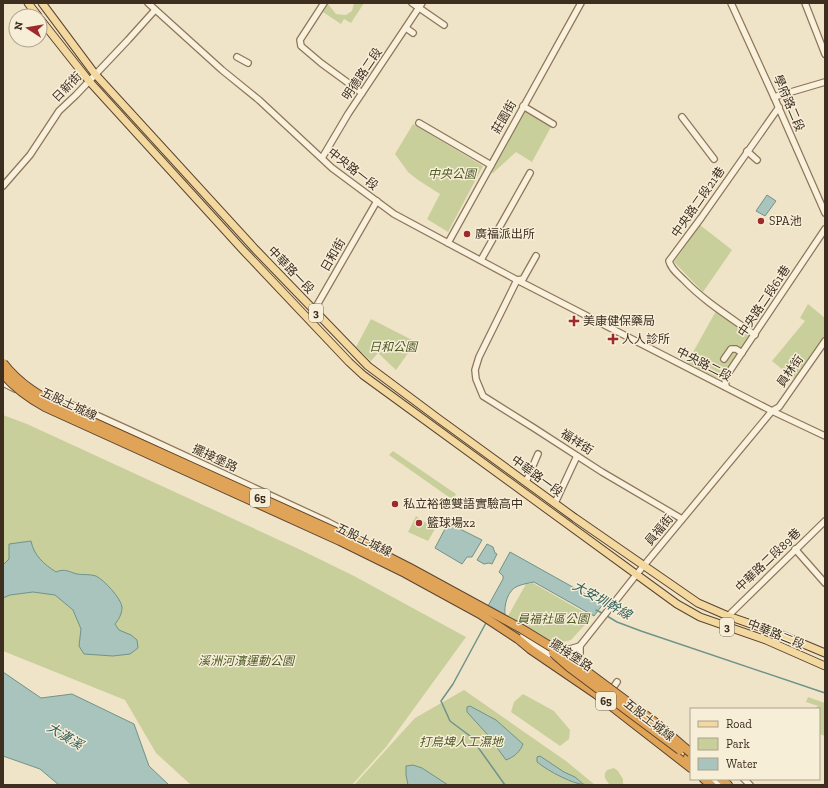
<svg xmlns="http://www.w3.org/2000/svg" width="828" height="788" viewBox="0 0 828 788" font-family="'Zilla Slab','Noto Sans TC',serif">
  <rect width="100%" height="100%" fill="#f0e4c8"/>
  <g fill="#c9cf9b">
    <polygon points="354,3 364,3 351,23 344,19 341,24 323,12 328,4 336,14 346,15 352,11"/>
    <polygon points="524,111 551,127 532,162 516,152 493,173 490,173"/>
    <polygon points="413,124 483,166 448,232 427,219 440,194 418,180 408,172 395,154"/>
    <polygon points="700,225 732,250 703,292 674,262"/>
    <polygon points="808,304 825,318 825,336 794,379 772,361 805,321 800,318"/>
    <polygon points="716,311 748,332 749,337 724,375 719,378 715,377 687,363"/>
    <polygon points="371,319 416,342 396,370 378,353 371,361 356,347"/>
    <polygon points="3,415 27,424 301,550 354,576 466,637 386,747 352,785 191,785 156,753 125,700 3,651"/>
    <polygon points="393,451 456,494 453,500 389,455"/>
    <polygon points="416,516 435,529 428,541 408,532"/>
    <polygon points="533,583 592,617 571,640 559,643 552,642 508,616 526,584"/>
    <polygon points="464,690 566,761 595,785 354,785 415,718"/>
    <polygon points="523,694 554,711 570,730 569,739 560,746 511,712 514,702"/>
    <polygon points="808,697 825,703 825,736 819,734 819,709 814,709 818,706 806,702"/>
    <path d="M614,768L618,771L623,779V785H610C606,780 602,776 607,770Z"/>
  </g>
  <g fill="#a9c4bc" stroke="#6f938a">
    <polygon points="767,195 776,201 765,216 756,211"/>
    <polygon points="448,523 482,540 472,557 467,557 462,564 435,548"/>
    <path d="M31,541C34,556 44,564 56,572C65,568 69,572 77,574C83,575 90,574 96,576C104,580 121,598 122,607C122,614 119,619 115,624L119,630L131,635L137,640L138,648L130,654L113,656L84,654L79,646L81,629L73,610L55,595L33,592L10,595L3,598V565L9,559V544Z"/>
    <polygon points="487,544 493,547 495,553 497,554 492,564 489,563 484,564 477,560"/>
    <path d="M510,552L603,604L594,616L534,582C529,583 523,584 518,586C507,590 504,606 505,615L488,606L503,579V576L499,572Z"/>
    <polygon points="3,672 41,698 72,694 134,724 149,766 169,785 59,785 40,769 3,756"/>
    <path d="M470,706L496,720L523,744C520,752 514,757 506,760L487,734L467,712V707Z"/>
    <path d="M540,756L564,772L575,777L583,784L587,785C574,785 548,771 537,762V757Z"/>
    <polygon points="413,765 422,768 448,785 408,785 406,775 406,766"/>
  </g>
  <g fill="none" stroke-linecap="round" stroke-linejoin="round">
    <g stroke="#6f938a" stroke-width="1.5">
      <polyline points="596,610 604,614"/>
      <polyline points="607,616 617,622 641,631 825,693"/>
      <polyline points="487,621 453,684 441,701 450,721 470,736 505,785"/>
    </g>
    <defs>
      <g id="minor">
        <polyline points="148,3 222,70 259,100 332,168 394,214 517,280 772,411 825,436"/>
        <polyline points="324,3 300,40 301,46 321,63 362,93"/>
        <polyline points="412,3 444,25"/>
        <polyline points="731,3 774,97 825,213"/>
        <polyline points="805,3 825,54"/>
        <polyline points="406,28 413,33"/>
        <polyline points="237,57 248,63"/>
        <polyline points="774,97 825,82"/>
        <polyline points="523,106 553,124"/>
        <polyline points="682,117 714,159"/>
        <polyline points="419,123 491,165"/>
        <polyline points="747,151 757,160"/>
        <polyline points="322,158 348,114 422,3"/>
        <polyline points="3,186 30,155 59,111 76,95 128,40 155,10"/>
        <polyline points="448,243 581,3"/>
        <polyline points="536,256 523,279 517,280 479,357 475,370 476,379 483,396 534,428 602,472 682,519"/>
        <polyline points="481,260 530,173"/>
        <polyline points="309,319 377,201"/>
        <path d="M755,335C730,317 705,302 684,280C678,274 671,269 669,261L701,218L779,107"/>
        <polyline points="724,359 731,349 736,349 742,353"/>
        <polyline points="3,383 15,389"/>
        <polyline points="726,387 725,378 825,229"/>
        <polyline points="47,396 83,409 149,439 328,522 368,543"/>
        <polyline points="526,482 538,454"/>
        <polyline points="555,503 577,456"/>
        <polyline points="795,549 825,583"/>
        <polyline points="489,615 555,658"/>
        <polyline points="728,616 825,521"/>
        <polyline points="560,652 580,646 580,663 582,667"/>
        <polyline points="568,661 636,575 772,411 779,407 825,341"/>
        <polyline points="610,692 617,682"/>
        <polyline points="713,779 720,785"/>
        <polyline points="744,779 750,785"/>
      </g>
      <g id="major">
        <polyline points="28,3 38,16"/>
        <polyline points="42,3 95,74 256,250 368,366 439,419 575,518 698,603 728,616 777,633 825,653"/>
        <polyline points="40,19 89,81 242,249 349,362 363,375 677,604 700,617 766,640 825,666"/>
      </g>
      <g id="highway">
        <polyline points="518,639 530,649 596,694 691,768"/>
        <polyline points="688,757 691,759"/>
        <polyline points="704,779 711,785"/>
        <polyline points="721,779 728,785"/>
      </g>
    </defs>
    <use href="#minor" stroke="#8d765c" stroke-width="8"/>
    <use href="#major" stroke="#5b4430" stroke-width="9"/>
    <use href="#highway" stroke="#5b4430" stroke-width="10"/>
    <use href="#minor" stroke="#faf1dc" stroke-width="5.5"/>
    <use href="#major" stroke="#f3d9a0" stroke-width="7"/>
    <use href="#highway" stroke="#e0a458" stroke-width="8"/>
    <defs>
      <g id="highway-bridge">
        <path d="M3,363C20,385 40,396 64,409L369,547L410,568L522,629L566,656L656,723L691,753"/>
        <path d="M3,374C15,388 29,398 45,407L340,541L405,573L480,614L518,639"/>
        <polyline points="553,653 569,667 680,750"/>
      </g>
    </defs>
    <use href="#highway-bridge" stroke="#5b4430" stroke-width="10" stroke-linecap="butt"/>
    <use href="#highway-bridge" stroke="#e0a458" stroke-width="8"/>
  </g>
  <g fill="#9e2a2b" stroke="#f7eed8" stroke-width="1.5">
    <circle cx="761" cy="221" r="4"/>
    <circle cx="467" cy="234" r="4"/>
    <path d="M572 315h4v4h4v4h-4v4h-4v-4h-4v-4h4z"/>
    <path d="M611 333h4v4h4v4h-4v4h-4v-4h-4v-4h4z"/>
    <circle cx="395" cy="504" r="4"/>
    <circle cx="419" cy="523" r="4"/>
  </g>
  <g text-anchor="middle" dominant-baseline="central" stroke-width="3" stroke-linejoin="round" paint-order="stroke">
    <g fill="#f7eed8" stroke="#756857" stroke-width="1">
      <rect x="309" y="304" width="14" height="18" rx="3"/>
      <rect x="250" y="489" width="20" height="18" rx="3"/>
      <rect x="720" y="618" width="14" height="18" rx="3"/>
      <rect x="596" y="692" width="20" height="18" rx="3"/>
    </g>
    <g font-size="11" font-weight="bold" fill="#3d2e20">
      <text x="316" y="313">3</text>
      <text x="260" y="498">65</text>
      <text x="727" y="627">3</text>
      <text x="606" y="701">65</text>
    </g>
    <g font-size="12" fill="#3d2e20" stroke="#f7eed8">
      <text transform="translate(362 74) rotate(-56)">明德路二段</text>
      <text transform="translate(67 87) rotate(-46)">日新街</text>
      <text transform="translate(789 103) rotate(67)">學府路二段</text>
      <text transform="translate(504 117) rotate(-60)">莊園街</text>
      <text transform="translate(353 169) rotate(38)">中央路一段</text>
      <text transform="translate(698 202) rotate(-55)">中央路二段21巷</text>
      <text transform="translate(333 255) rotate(-60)">日和街</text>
      <text transform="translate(291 270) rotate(46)">中華路一段</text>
      <text transform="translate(764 301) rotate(-56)">中央路二段61巷</text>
      <text transform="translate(704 364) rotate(27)">中央路二段</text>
      <text transform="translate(790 371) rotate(-55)">員林街</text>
      <text transform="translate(69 404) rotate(25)">五股土城線</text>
      <text transform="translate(577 442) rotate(33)">福祥街</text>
      <text transform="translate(215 458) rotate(25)">擺接堡路</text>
      <text transform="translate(537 476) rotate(36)">中華路一段</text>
      <text transform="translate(659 530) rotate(-50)">員福街</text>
      <text transform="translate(364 540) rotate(26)">五股土城線</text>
      <text transform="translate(768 560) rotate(-44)">中華路二段89巷</text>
      <text transform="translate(776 634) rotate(22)">中華路二段</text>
      <text transform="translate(571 655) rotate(33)">擺接堡路</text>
      <text transform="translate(649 720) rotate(38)">五股土城線</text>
    </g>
    <g font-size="12" font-style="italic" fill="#4d5a26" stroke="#f7eed8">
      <text x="452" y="174">中央公園</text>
      <text x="393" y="347">日和公園</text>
      <text x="553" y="619">員福社區公園</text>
      <text x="246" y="661">溪洲河濱運動公園</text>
      <text x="461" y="742">打鳥埤人工濕地</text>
    </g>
    <g font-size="12" fill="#3d2e20" stroke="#f7eed8" text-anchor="start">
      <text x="769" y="221">SPA池</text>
      <text x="475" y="234">廣福派出所</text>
      <text x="583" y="321">美康健保藥局</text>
      <text x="622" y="339">人人診所</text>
      <text x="403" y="504">私立裕德雙語實驗高中</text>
      <text x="427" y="523">籃球場x2</text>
    </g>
    <g font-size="13" font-style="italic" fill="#2f5d5a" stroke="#f7eed8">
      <text transform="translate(602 600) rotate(29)">大安圳幹線</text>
      <text transform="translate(65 736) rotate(31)">大漢溪</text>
    </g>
  </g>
  <rect width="828" height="788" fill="none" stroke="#3d2e20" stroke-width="8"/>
  <rect x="690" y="708" width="130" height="72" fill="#f7eed8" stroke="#ada18e"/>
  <rect x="698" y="721" width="20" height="6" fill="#f3d9a0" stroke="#ada18e"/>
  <text x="726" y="728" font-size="12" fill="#3d2e20">Road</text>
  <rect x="698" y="738" width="20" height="12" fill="#c9cf9b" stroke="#ada18e"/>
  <text x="726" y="748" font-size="12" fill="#3d2e20">Park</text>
  <rect x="698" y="758" width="20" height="12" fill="#a9c4bc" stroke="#ada18e"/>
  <text x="726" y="768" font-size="12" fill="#3d2e20">Water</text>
  <g transform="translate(28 28) rotate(282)"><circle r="19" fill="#f7eed8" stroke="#ada18e"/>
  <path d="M0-3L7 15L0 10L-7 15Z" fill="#9e2a2b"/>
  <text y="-6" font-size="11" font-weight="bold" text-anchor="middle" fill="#3d2e20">N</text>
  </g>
</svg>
